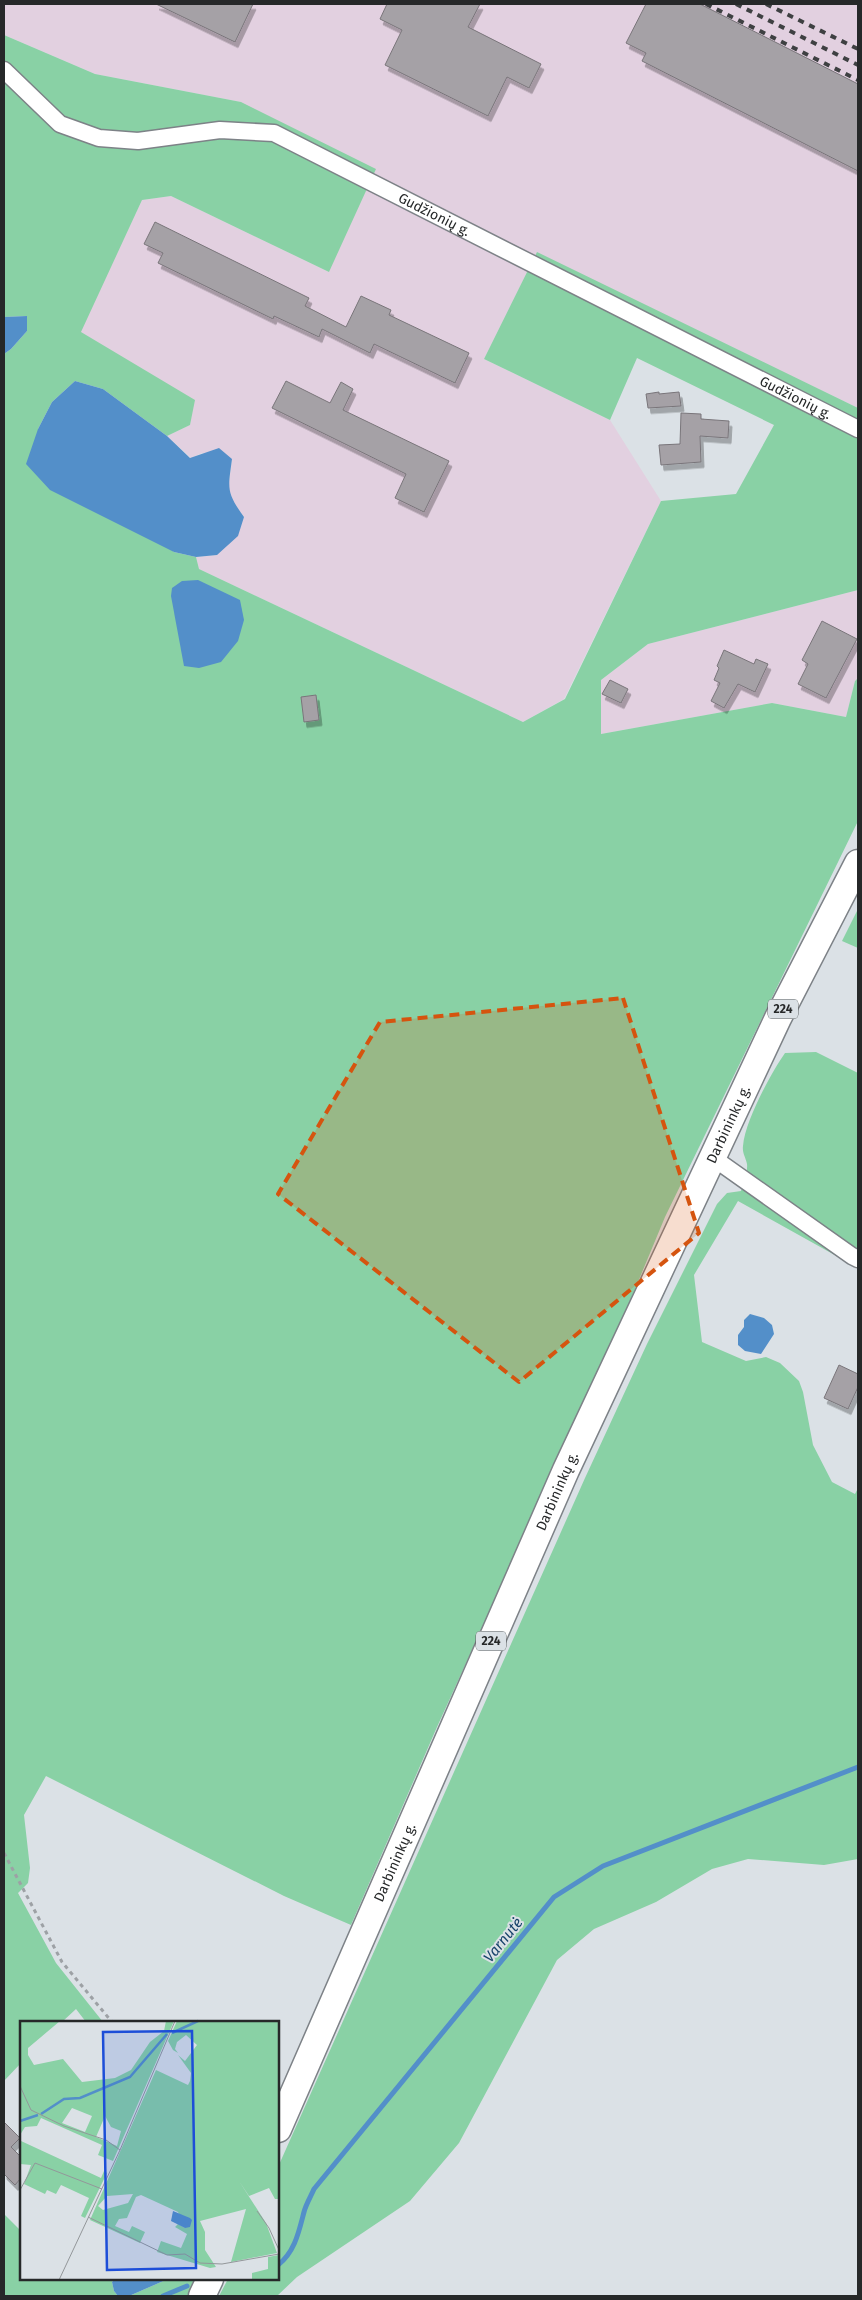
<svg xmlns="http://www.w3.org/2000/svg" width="862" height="2300" viewBox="0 0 862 2300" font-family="'Fira Sans',sans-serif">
  <defs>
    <filter id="shadow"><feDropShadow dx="3" dy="5.5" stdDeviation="0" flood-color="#0004"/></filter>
  </defs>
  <rect width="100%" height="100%" fill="#dbe1e6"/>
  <g fill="#e2d0e0">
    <polygon points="4,4 858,4 858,408 537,253 484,359 610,420 661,501 564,699 523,722 199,569 196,557 217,555 244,517 232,500 228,489 232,459 202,453 191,458 167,436 190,425 194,400 80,332 142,200 171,196 329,272 241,102 95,74 4,35"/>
    <polygon points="858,590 858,678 855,681 846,717 772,703 601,734 601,680 648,644"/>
  </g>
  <g fill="#89d1a5">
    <polygon points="4,35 95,74 241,102 376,169 329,272 171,196 142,200 81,332 195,400 190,425 167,436 103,389 75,381 52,402 38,429 174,552 196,557 199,569 523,722 565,699 661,501 736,494 774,425 637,358 610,420 484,359 537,252 858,408 858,590 648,644 601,680 601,734 772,703 846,717 855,681 858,678 858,821 665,1217 623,1318 437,1727 351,1925 284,1896 46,1776 24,1815 30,1868 28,1883 18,1893 56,1963 103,2022 86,2022 76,2009 62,2022 21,2022 21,2063 4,2081 4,354 11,349 27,331 27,316 4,317"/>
    <polygon points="858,909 858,948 842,941"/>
    <path d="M816,1052L858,1073V1268L738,1201L694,1275L702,1342L746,1361L766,1357L780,1363L799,1381L803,1392L813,1445L832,1482L855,1494L858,1488V1859L824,1865L748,1859L712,1869L656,1902L594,1929L557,1960L459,2143L410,2201L297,2277L277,2296H219L228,2279H278V2167L585,1478L647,1344L717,1204L727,1193L741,1191C743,1184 748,1172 747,1164C746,1158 742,1153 743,1146C745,1121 771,1073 785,1053Z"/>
    <polygon points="4,2214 21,2231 21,2279 115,2279 112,2282 114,2291 118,2296 4,2296"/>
    <polygon points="168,2279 198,2279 189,2296 129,2296"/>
  </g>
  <g fill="#538fc9">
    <polygon points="27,316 27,331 11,349 4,354 4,317"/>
    <path d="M75,381L103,389L167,436L190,458L219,448L232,459C228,489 226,492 244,517L238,536L217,555L196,557L174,552L50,490L26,464L38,429L52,402Z"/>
    <polygon points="198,580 240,600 244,620 238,641 221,662 199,668 184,666 171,596 172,588 182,581"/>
    <polygon points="750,1314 764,1318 772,1325 774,1334 761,1354 745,1351 738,1345 738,1335 744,1327 744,1320"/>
    <polygon points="115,2279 168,2279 129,2296 118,2296 114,2291 112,2282"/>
  </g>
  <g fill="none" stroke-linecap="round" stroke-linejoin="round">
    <g stroke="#538fc9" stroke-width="5">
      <path d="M278,2265C295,2252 299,2231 304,2212C306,2204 311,2196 314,2189L554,1897L603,1866L858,1767"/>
      <polyline points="163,2296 187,2286"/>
    </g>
  </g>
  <g fill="#a5a1a6" stroke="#79757a" filter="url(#shadow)">
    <polygon points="156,4 253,4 235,42"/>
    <polygon points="387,4 480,4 468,27 541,64 529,88 507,77 488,116 385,65 402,30 380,19"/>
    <polygon points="646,4 700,4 858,84 858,171 642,61 646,53 626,43"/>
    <polygon points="155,222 309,298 305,306 346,327 361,296 391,310 389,315 469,353 455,383 374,344 370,353 322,329 319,337 274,316 273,319 158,263 163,253 144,244"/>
    <polygon points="286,381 330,403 341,382 353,389 343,410 449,461 424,512 395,498 406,474 272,408"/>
    <polygon points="659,392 659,394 679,392 681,406 648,408 646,394"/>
    <polygon points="681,413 701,414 701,419 729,421 728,438 700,436 701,462 661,465 659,445 680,444"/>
    <polygon points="822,621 857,639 826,698 798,684 808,664 802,660"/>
    <polygon points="724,650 754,664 756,659 768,664 755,692 738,684 724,708 711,701 720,683 714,680 719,668 717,666"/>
    <polygon points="610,680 628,689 621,703 602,694"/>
    <polygon points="316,695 319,720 304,722 301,697"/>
    <polygon points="839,1365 858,1374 858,1387 848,1409 824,1398"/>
    <polygon points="4,2122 20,2138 11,2147 21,2157 21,2178 15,2185 4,2174"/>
  </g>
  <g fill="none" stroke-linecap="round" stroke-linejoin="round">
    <defs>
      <g id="minor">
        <path id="s1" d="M4,70L60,124L99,138L138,141L220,130L274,133L858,429"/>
        <polyline points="712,1157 852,1256 858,1259"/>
      </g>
      <g id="primary">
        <path id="s2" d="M278,2129L566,1470L778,1018L858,863"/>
        <polyline points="202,2296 210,2279"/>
      </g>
    </defs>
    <use href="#minor" stroke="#7d8287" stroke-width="19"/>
    <use href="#primary" stroke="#7d8287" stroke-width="29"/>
    <polyline stroke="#9da1a5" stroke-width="3" stroke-dasharray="4 4" stroke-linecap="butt" points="4,1853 62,1962 112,2022"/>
    <use href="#minor" stroke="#fff" stroke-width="16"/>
    <use href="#primary" stroke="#fff" stroke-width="26"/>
    <g stroke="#3e4042" stroke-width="4" stroke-dasharray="6 6" stroke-linecap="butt">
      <polyline points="706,4 858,80"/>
      <polyline points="736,4 858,65"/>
      <polyline points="766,4 858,49"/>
    </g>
  </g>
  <path fill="#d5540f" fill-opacity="0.2" stroke="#d5540f" stroke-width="4" stroke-dasharray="10 6" stroke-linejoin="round" d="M623,998L699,1233L519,1382L278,1194L380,1022Z"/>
  <g text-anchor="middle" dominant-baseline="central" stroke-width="4" stroke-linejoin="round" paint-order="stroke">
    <g fill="#dbe1e6" stroke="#5c6062" stroke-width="1">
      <rect x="768" y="999.5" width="30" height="19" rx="4"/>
      <rect x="476" y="1631.5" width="30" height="19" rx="4"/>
    </g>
    <g font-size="12" font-weight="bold" fill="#262829">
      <text x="783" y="1009">224</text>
      <text x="491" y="1641">224</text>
    </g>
    <g font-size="14" fill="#262829" stroke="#dbe1e6">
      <text stroke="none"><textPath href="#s1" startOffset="475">Gudžionių g.</textPath></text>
      <text stroke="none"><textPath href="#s1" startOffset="880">Gudžionių g.</textPath></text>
      <text stroke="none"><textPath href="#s2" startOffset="1101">Darbininkų g.</textPath></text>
      <text stroke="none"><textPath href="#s2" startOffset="696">Darbininkų g.</textPath></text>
      <text stroke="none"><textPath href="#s2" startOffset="291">Darbininkų g.</textPath></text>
    </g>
    <g font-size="15" font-style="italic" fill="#17436a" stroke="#dbe1e6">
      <text transform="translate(503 1940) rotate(-51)">Varnutė</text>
    </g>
  </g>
  <g transform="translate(20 2021)">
    <rect width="259" height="259" fill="#dbe1e6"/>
    <path d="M0,0H40L8,27V34L14,44L43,38L62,61L95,57L111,49L130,21L144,10L146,0H154L93,140L78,134L82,124L21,97L17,105L5,106L0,114ZM52,87L72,95L65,111L42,102ZM85,95L91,106L101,110L97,125L76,116ZM157,0H259V178H255L249,167L229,175L219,160L246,202L257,232L211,241L226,188L180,200L185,211V229L196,246L190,247L137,231L141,220L161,227L167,213L155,206L158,203L165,207L158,191L121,174L116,176L107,197L99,198L95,205L109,211L112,205L125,211L120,222L70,199L136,49L168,64L170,60L171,52L158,34L165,40L177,24L166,14L157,21L155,28L158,32L153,29L148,20ZM113,173L108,182L83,189L78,185L87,175ZM1,120L81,157L84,150L87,152L65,197L61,195L69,177L41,164L36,173L27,169L25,173L4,163L11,144L0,143ZM259,234V259H232V252L248,248V236Z" fill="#89d1a5" fill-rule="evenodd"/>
    <path d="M153,190L170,197L172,199L170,206L165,207L151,200Z" fill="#538fc9"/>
    <path fill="none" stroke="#538fc9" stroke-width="2.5" d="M152,12L178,0M21,93L44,78L60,77L110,56L147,13M0,100L18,94"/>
    <path fill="none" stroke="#93979a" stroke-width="1" d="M0,65L11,89L44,105L86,119L100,129M0,169L15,142L82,168M237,190L249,207L259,229M68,196L147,234L165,233L180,242L202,243L259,233M39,259L100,129L155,0"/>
    <path fill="#1d4ed8" fill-opacity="0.15" stroke="#1d4ed8" stroke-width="2.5" d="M172,10L176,247L87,249L83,11Z"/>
    <rect width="259" height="259" fill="none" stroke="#262829" stroke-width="2.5"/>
  </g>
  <rect width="862" height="2300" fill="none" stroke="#262829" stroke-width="10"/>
</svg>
